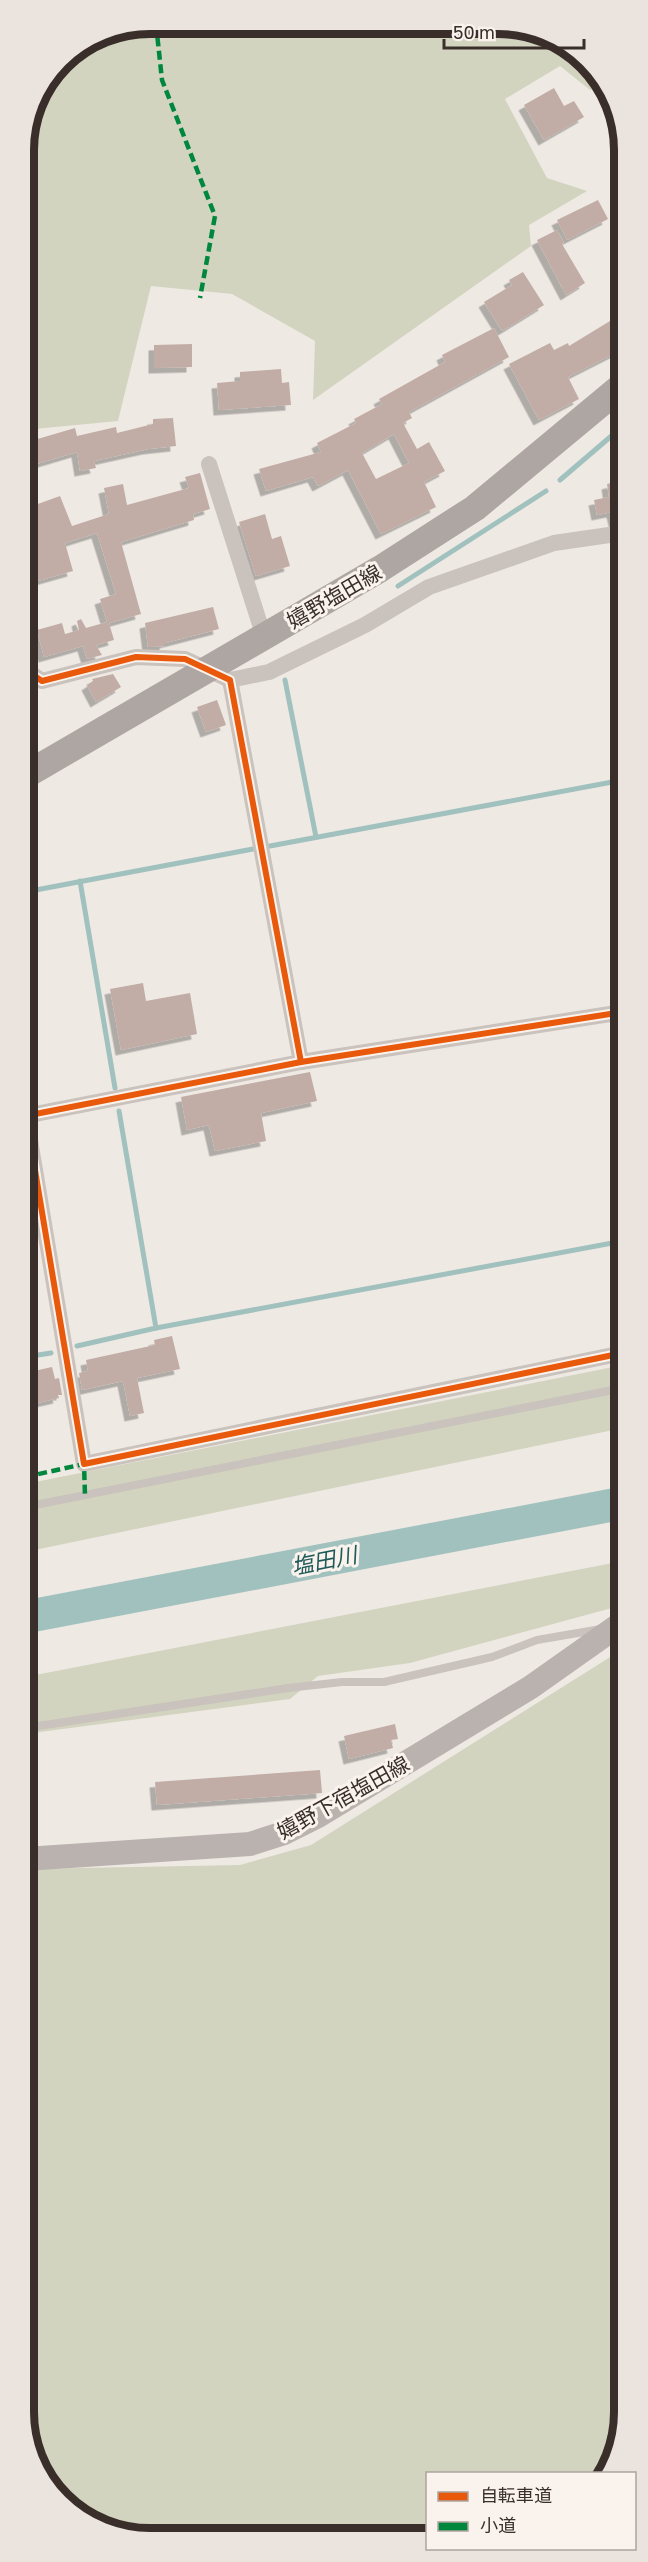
<svg xmlns="http://www.w3.org/2000/svg" width="648" height="2562" viewBox="0 0 648 2562" font-family="'Golos Text','Noto Sans JP',sans-serif">
  <defs>
    <filter id="shadow"><feDropShadow dx="-5.5" dy="5.5" stdDeviation="0" flood-color="#0004"/></filter>
  </defs>
  <rect width="100%" height="100%" fill="#efe9e4"/>
  <g fill="#d2d4bf">
    <polygon points="150,24 523,26 592,67 602,87 590,90 560,66 505,99 547,178 587,191 529,225 531,246 313,400 315,341 232,294 151,286 118,421 24,430 24,142 34,102 61,61 102,33"/>
    <polygon points="623,1365 623,1428 25,1552 25,1484"/>
    <polygon points="623,1561 623,1605 410,1663 318,1676 290,1699 25,1734 25,1677"/>
    <polygon points="623,1649 624,2420 601,2473 428,2474 427,2537 125,2536 61,2501 25,2429 25,1869 240,1865 311,1845"/>
  </g>
  <g fill="none" stroke-linecap="round" stroke-linejoin="round">
    <g stroke="#a1c1be" stroke-width="5">
      <polyline points="560,480 623,426"/>
      <polyline points="398,586 546,491"/>
      <polyline points="285,680 316,837"/>
      <polyline points="270,846 623,780"/>
      <polyline points="80,881 115,1088"/>
      <polyline points="25,892 253,849"/>
      <polyline points="156,1328 623,1241"/>
      <polyline points="77,1346 156,1328 119,1111"/>
      <polyline points="25,1357 51,1353"/>
    </g>
    <polyline stroke="#a1c1be" stroke-width="33" points="25,1617 623,1503"/>
  </g>
  <g fill="#c2aca6" fill-rule="evenodd" filter="url(#shadow)">
    <polygon points="554,88 564,106 574,101 584,117 544,140 524,105"/>
    <polygon points="598,200 608,219 567,240 557,220"/>
    <polygon points="557,230 564,243 562,244 585,283 566,295 537,240"/>
    <polygon points="523,272 544,305 502,331 484,302 512,285 509,280"/>
    <polygon points="623,320 623,349 568,377 579,399 539,420 509,364 550,343 554,350 568,343 569,346 610,321 612,326"/>
    <path d="M494,328L509,357L409,412L412,418L403,423L417,449L429,442L445,471L424,482L436,507L381,534L348,470L318,486L313,477L266,491L259,469L321,452L317,443L356,423L354,419L382,404L379,399L445,362L442,355ZM394,434L409,463L376,479L362,453Z"/>
    <polygon points="192,344 192,367 154,368 154,345"/>
    <polygon points="281,369 282,383 289,382 291,405 219,410 217,383 240,381 240,372"/>
    <polygon points="173,418 176,446 148,449 94,461 96,468 80,471 77,452 30,466 24,446 24,443 75,428 77,436 116,427 117,433 153,424 153,419"/>
    <polygon points="200,473 210,509 193,514 194,520 121,542 141,614 109,623 114,640 96,645 102,655 87,659 83,646 44,657 37,630 62,623 65,634 79,630 77,621 81,619 86,628 107,622 100,599 116,594 97,533 65,543 73,571 34,582 24,545 24,509 60,496 72,526 109,514 104,488 123,484 127,505 189,488 185,477"/>
    <polygon points="623,480 623,523 615,524 612,512 597,515 594,500 609,497 607,484"/>
    <polygon points="265,514 272,539 281,536 290,566 256,576 239,522"/>
    <polygon points="213,607 219,629 165,643 165,646 148,647 145,623"/>
    <polygon points="113,674 121,687 96,702 87,685 93,681 92,679"/>
    <polygon points="217,700 226,725 206,732 197,707"/>
    <polygon points="143,983 146,1001 190,993 197,1034 121,1050 110,989"/>
    <polygon points="310,1072 317,1101 261,1113 266,1141 215,1151 209,1125 187,1130 181,1097"/>
    <polygon points="172,1336 180,1369 137,1378 144,1413 130,1416 123,1381 82,1390 79,1373 88,1371 86,1360 155,1345 154,1340"/>
    <polygon points="52,1367 55,1379 59,1378 62,1395 58,1395 59,1398 37,1403 35,1396 25,1398 25,1373"/>
    <polygon points="395,1724 398,1739 391,1740 393,1748 349,1759 344,1736"/>
    <polygon points="320,1770 322,1793 157,1805 155,1782"/>
  </g>
  <g fill="none" stroke-linecap="round" stroke-linejoin="round">
    <g stroke="#c9c2bd" stroke-width="8">
      <polyline points="25,1507 623,1388"/>
      <polyline points="25,1728 288,1688 342,1682 384,1682 492,1657 537,1640 601,1629"/>
    </g>
    <g stroke="#c9c2bd" stroke-width="16">
      <polyline points="209,464 264,637"/>
      <polyline points="24,669 42,681 136,657 185,659 230,680 301,1062"/>
      <polyline points="230,680 269,672 365,625 429,587 554,543 623,533"/>
      <polyline points="25,1116 301,1062 623,1012"/>
      <polyline points="26,1116 84,1464 623,1353"/>
    </g>
    <polyline stroke="#b9b2ae" stroke-width="24" points="25,1859 250,1844 284,1833 318,1816 531,1687 623,1622"/>
    <polyline stroke="#aea6a2" stroke-width="27" points="24,776 380,569 475,508 623,385"/>
    <g stroke="#00873e" stroke-width="4.5" stroke-dasharray="9 4.5" stroke-linecap="butt">
      <polyline points="156,24 162,80 215,216 200,298"/>
      <polyline points="25,1477 84,1464 85,1495"/>
    </g>
    <defs>
      <g id="cycleway">
        <polyline points="24,669 42,681 136,657 185,659 230,680 301,1062"/>
        <polyline points="25,1116 301,1062 623,1012"/>
        <polyline points="26,1116 84,1464 623,1353"/>
      </g>
    </defs>
    <use href="#cycleway" stroke="#faf3ed" stroke-width="10"/>
    <use href="#cycleway" stroke="#e8590c" stroke-width="6"/>
  </g>
  <g text-anchor="middle" dominant-baseline="central" stroke-width="6" stroke-linejoin="round" paint-order="stroke">
    <g font-size="21" fill="#3a2e2b" stroke="#faf3ed">
      <text transform="translate(334 596) rotate(-30)">嬉野塩田線</text>
      <text transform="translate(343 1797) rotate(-29)">嬉野下宿塩田線</text>
    </g>
    <g font-size="22" font-style="italic" fill="#205b5a" stroke="#faf3ed">
      <text transform="translate(324 1560) rotate(-11)">塩田川</text>
    </g>
  </g>
  <path d="M0 0H648V2562H0ZM150 34H498A116 116 0 0 1 614 150V2412A116 116 0 0 1 498 2528H150A116 116 0 0 1 34 2412V150A116 116 0 0 1 150 34Z" fill="#ebe3dd" fill-rule="evenodd"/>
  <path fill="none" stroke="#3a2e2b" stroke-width="8" d="M150 34H498A116 116 0 0 1 614 150V2412A116 116 0 0 1 498 2528H150A116 116 0 0 1 34 2412V150A116 116 0 0 1 150 34Z"/>
  <rect x="426" y="2472" width="210" height="78" fill="#faf3ed" stroke="#ada49f" stroke-width="1.5"/>
  <rect x="438" y="2492" width="30" height="9" fill="#e8590c" stroke="#ada49f" stroke-width="1.5"/>
  <text x="480" y="2502" font-size="18" fill="#3a2e2b">自転車道</text>
  <rect x="438" y="2522" width="30" height="9" fill="#00873e" stroke="#ada49f" stroke-width="1.5"/>
  <text x="480" y="2532" font-size="18" fill="#3a2e2b">小道</text>
  <path d="M444 39v9h140v-9" fill="none" stroke="#3a2e2b" stroke-width="3"/>
  <text x="453" y="39" font-size="18" fill="#3a2e2b" stroke="#faf3ed" stroke-width="4.5" paint-order="stroke">50 m</text>
</svg>
